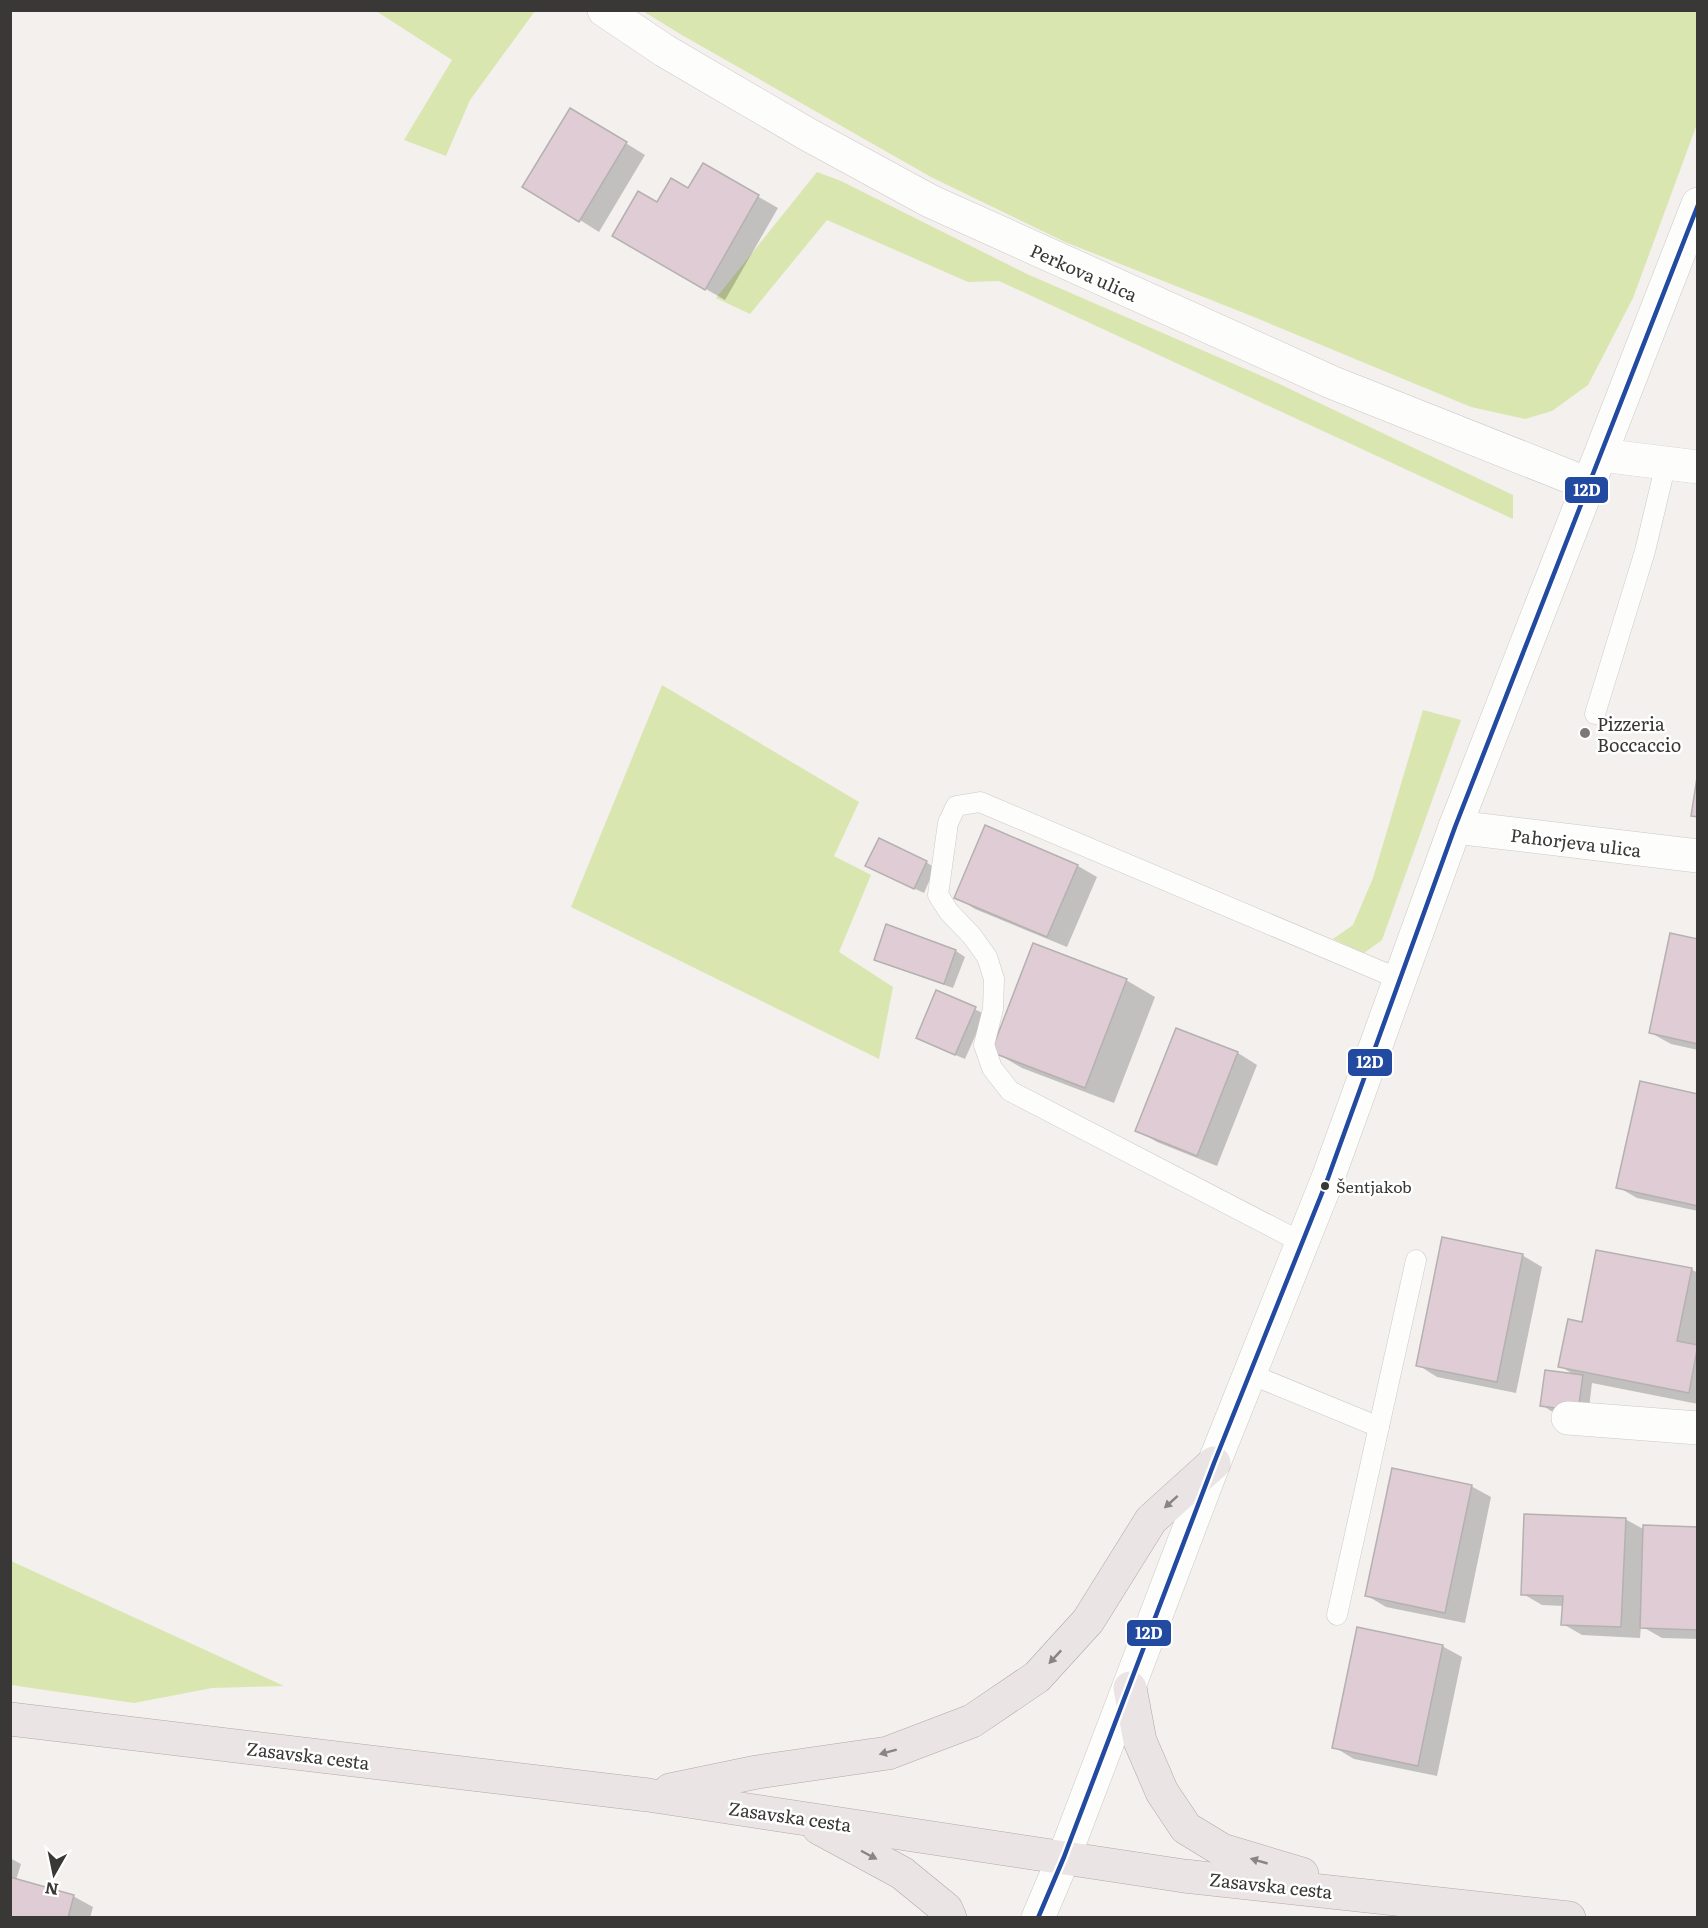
<svg xmlns="http://www.w3.org/2000/svg" width="1708" height="1928" viewBox="0 0 1708 1928" font-family="Literata,serif">
  <rect width="100%" height="100%" fill="#f3f0ee"/>
  <g fill="#dae6b0">
    <polygon points="376,11 535,11 470,100 446,156 404,140 452,60"/>
    <polygon points="643,11 1697,11 1697,124 1633,298 1588,385 1552,411 1525,419 1471,407 1254,317 1065,242 931,177 680,34"/>
    <polygon points="817,172 841,181 1027,274 1273,381 1513,495 1513,519 999,281 968,282 827,220 750,314 716,298"/>
    <polygon points="662,685 859,802 834,856 871,875 839,952 893,987 879,1059 571,907"/>
    <polygon points="1423,710 1461,720 1382,940 1364,953 1333,939 1353,925 1373,878"/>
    <polygon points="11,1561 284,1686 212,1688 134,1703 11,1685"/>
  </g>
  <g fill="#0003">
    <polygon points="590,121 645,155 599,232 580,220"/>
    <polygon points="703,165 778,208 725,300 614,236 689,190"/>
    <polygon points="986,827 1078,866 1097,877 1067,947 975,909 956,897"/>
    <polygon points="926,862 935,868 924,893 877,871"/>
    <polygon points="1698,940 1698,1050 1671,1044 1651,1033"/>
    <polygon points="956,951 965,957 953,988 885,964 875,959"/>
    <polygon points="1126,980 1155,997 1114,1103 1022,1068 993,1051"/>
    <polygon points="937,992 985,1014 965,1059 927,1043"/>
    <polygon points="1177,1030 1238,1053 1257,1065 1217,1166 1157,1142 1137,1130"/>
    <polygon points="1698,1095 1698,1211 1637,1198 1618,1187"/>
    <polygon points="1522,1255 1542,1267 1516,1393 1437,1377 1418,1365"/>
    <polygon points="1691,1269 1698,1273 1698,1404 1592,1383 1588,1416 1551,1411 1542,1405 1576,1376 1560,1366 1583,1323"/>
    <polygon points="1471,1486 1491,1497 1465,1623 1386,1607 1366,1595"/>
    <polygon points="1625,1519 1645,1530 1698,1529 1698,1639 1662,1638 1641,1626 1640,1638 1582,1635 1563,1624 1564,1606 1542,1605 1523,1594"/>
    <polygon points="1442,1646 1462,1657 1437,1776 1354,1759 1334,1747"/>
    <polygon points="10,1858 21,1864 16,1880 73,1896 93,1907 90,1918 10,1918"/>
  </g>
  <g fill="#dfccd4" stroke="#b4b1b1" stroke-width="1.5">
    <polygon points="570,108 627,142 579,222 522,187"/>
    <polygon points="703,163 759,195 705,290 612,236 638,191 657,202 671,178 688,188"/>
    <polygon points="1698,771 1698,817 1691,816"/>
    <polygon points="985,825 1078,865 1047,937 954,898"/>
    <polygon points="879,838 927,861 914,889 865,866"/>
    <polygon points="886,924 956,950 944,984 874,960"/>
    <polygon points="1670,933 1698,939 1698,1044 1649,1033"/>
    <polygon points="1033,943 1127,979 1085,1088 991,1052"/>
    <polygon points="936,990 976,1007 955,1055 916,1038"/>
    <polygon points="1176,1028 1238,1052 1197,1156 1135,1131"/>
    <polygon points="1640,1081 1698,1094 1698,1206 1616,1188"/>
    <polygon points="1442,1237 1523,1254 1497,1382 1416,1366"/>
    <polygon points="1596,1250 1692,1268 1677,1341 1698,1345 1689,1393 1558,1367 1568,1319 1582,1322"/>
    <polygon points="1545,1370 1583,1375 1578,1411 1540,1406"/>
    <polygon points="1392,1468 1472,1485 1445,1613 1365,1596"/>
    <polygon points="1524,1514 1626,1518 1621,1627 1561,1625 1563,1596 1521,1595"/>
    <polygon points="1643,1525 1698,1527 1698,1630 1640,1628"/>
    <polygon points="1357,1627 1443,1645 1418,1766 1332,1748"/>
    <polygon points="10,1877 74,1895 68,1918 10,1918"/>
  </g>
  <g fill="none" stroke-linecap="round" stroke-linejoin="round">
    <defs>
      <g id="service">
        <polyline points="1595,714 1645,551 1666,463"/>
        <polyline points="1303,1243 1010,1091 992,1068 984,1045 993,1009 994,979 987,957 972,936 949,912 938,895 948,823 956,806 980,802 1399,979"/>
        <polyline points="1250,1374 1379,1427"/>
        <polyline points="1337,1615 1416,1260"/>
      </g>
      <g id="minor">
        <polyline points="1601,455 1698,467"/>
        <polyline points="1455,827 1698,856"/>
        <polyline points="1568,1418 1698,1428"/>
      </g>
      <polyline id="tertiary" points="604,10 665,51 807,134 930,201 1331,382 1588,484"/>
      <polyline id="secondary" points="1038,1918 1064,1857 1214,1463 1328,1178 1455,827 1698,204"/>
      <g id="primary">
        <polyline points="1130,1688 1140,1741 1162,1792 1186,1828 1222,1850 1302,1874"/>
        <polyline points="10,1719 648,1795 1184,1876 1569,1918"/>
        <polyline points="670,1790 757,1772 888,1753 972,1721 1037,1677 1088,1621 1151,1520 1214,1463"/>
        <polyline points="819,1828 902,1873 946,1909 950,1918"/>
      </g>
    </defs>
    <use href="#service" stroke="#cbc9c8" stroke-width="21"/>
    <use href="#minor" stroke="#cbc9c8" stroke-width="34"/>
    <use href="#tertiary" stroke="#cbc9c8" stroke-width="34"/>
    <use href="#secondary" stroke="#cbc9c8" stroke-width="34"/>
    <use href="#primary" stroke="#b3a7a7" stroke-width="34"/>
    <use href="#service" stroke="#fdfdfc" stroke-width="20"/>
    <use href="#minor" stroke="#fdfdfc" stroke-width="33"/>
    <use href="#tertiary" stroke="#fdfdfc" stroke-width="33"/>
    <use href="#secondary" stroke="#fdfdfc" stroke-width="33"/>
    <use href="#primary" stroke="#eae4e5" stroke-width="33"/>
    <defs>
      <polyline id="bus-1" points="1038,1918 1064,1857 1214,1463 1328,1178 1455,827 1698,205"/>
    </defs>
    <use href="#bus-1" stroke="#fff" stroke-width="9"/>
    <use href="#bus-1" stroke="#224aa0" stroke-width="4.5"/>
  </g>
  <defs><path id="oneway-solid" d="M-6-.8H1V-3.2L6.5 0L1 3.2V.8H-6Z" transform="scale(1.5)"/></defs>
  <g fill="#898585">
    <use href="#oneway-solid" transform="translate(1171 1502) rotate(138)"/>
    <use href="#oneway-solid" transform="translate(1055 1657) rotate(133)"/>
    <use href="#oneway-solid" transform="translate(888 1752) rotate(165)"/>
    <use href="#oneway-solid" transform="translate(869 1855) rotate(28)"/>
    <use href="#oneway-solid" transform="translate(1259 1861) rotate(-164)"/>
  </g>
  <circle fill="#7b7877" stroke="#fff" stroke-width="2" cx="1585" cy="733" r="6"/>
  <circle fill="#3a3837" stroke="#fff" stroke-width="2" cx="1325" cy="1186" r="5"/>
  <g text-anchor="middle" dominant-baseline="central" stroke-width="5" stroke-linejoin="round" paint-order="stroke">
    <g font-size="16" fill="#3a3837" stroke="#fff" text-anchor="start">
      <text x="1336" y="1186">Šentjakob</text>
    </g>
    <g font-size="18" fill="#3a3837" stroke="#fff">
      <text transform="translate(1084 272) rotate(24)">Perkova ulica</text>
      <text transform="translate(1576 842) rotate(7)">Pahorjeva ulica</text>
      <text transform="translate(308 1755) rotate(7)">Zasavska cesta</text>
      <text transform="translate(790 1816) rotate(8)">Zasavska cesta</text>
      <text transform="translate(1271 1885) rotate(6)">Zasavska cesta</text>
    </g>
    <g font-size="18" fill="#3a3837" stroke="#fff" text-anchor="start">
      <text x="1597" y="723">Pizzeria<tspan x="1597" dy="21">Boccaccio</tspan></text>
    </g>
  </g>
  <g stroke="#fff" stroke-width="2">
    <rect x="1564" y="476" width="45" height="28" rx="6" fill="#224aa0"/>
    <rect x="1347" y="1048" width="46" height="29" rx="6" fill="#224aa0"/>
    <rect x="1126" y="1619" width="46" height="28" rx="6" fill="#224aa0"/>
  </g>
  <g font-size="16" text-anchor="middle" font-weight="bold" fill="#fff">
    <text x="1587" y="496">12D</text>
    <text x="1370" y="1068">12D</text>
    <text x="1149" y="1639">12D</text>
  </g>
  <rect width="1708" height="1928" fill="none" stroke="#3a3837" stroke-width="24"/>
  <g transform="translate(54 1874) rotate(189)" stroke="#ffffff" stroke-width="4.5" paint-order="stroke">
  <path d="M0-4.5L10 22L0 15L-10 22Z" fill="#3a3837"/>
  <text y="-9" font-size="16" font-weight="bold" text-anchor="middle" fill="#3a3837">N</text>
  </g>
</svg>
